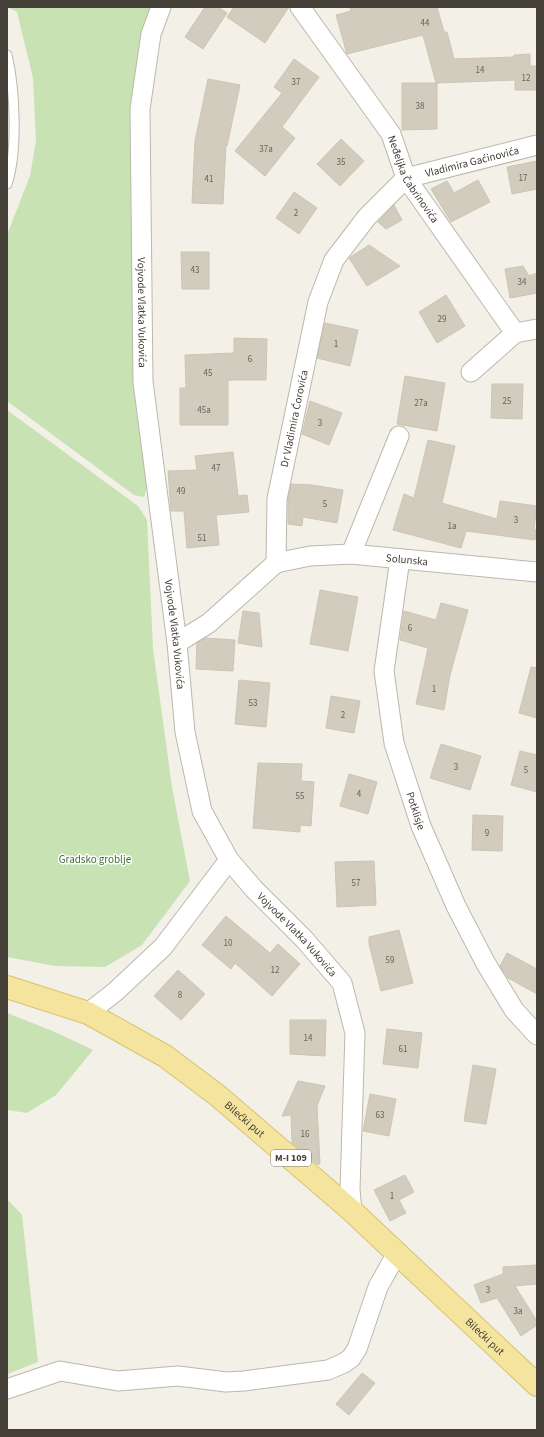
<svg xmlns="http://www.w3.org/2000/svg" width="544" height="1437" viewBox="0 0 544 1437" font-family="'Source Sans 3',sans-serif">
  <rect width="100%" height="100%" fill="#f2f0e7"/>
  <g fill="#c8e2b4">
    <polygon points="7,7 157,7 147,33 148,483 144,497 134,495 7,401 7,235 30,176 36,141 33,78 17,12"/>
    <polygon points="7,410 138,506 147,520 153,649 172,787 190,881 142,945 105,967 55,966 7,957"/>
    <polygon points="7,1013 55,1032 93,1050 56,1095 27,1113 7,1110"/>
    <polygon points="7,1199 22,1215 38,1362 7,1374"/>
  </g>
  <g fill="#d2ccbe" stroke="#ccc5b2">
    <polygon points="205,7 218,7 227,13 203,49 185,37"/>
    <polygon points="234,7 289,7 265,43 227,17"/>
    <polygon points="350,7 437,7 444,32 447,32 454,59 514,57 514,55 530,54 530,66 537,66 537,90 515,90 515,80 437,83 437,129 402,130 402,83 436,83 423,35 347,54 336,15 351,11"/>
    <polygon points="294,59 319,77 282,127 295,138 265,176 235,151 282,93 274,87"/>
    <polygon points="208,79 240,85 227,146 226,144 223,204 192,203 195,141"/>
    <polygon points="341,139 364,161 340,186 317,164"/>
    <polygon points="537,161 537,189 512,194 507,167"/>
    <polygon points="478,180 490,202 451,222 431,189 447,181 454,193"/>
    <polygon points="294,192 317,208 299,234 276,218"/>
    <polygon points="394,205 402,220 386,229 378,222"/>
    <polygon points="369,245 400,266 367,286 349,258"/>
    <polygon points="181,252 209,252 209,289 182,289"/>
    <polygon points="523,266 529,276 537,273 537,293 510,298 505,269"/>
    <polygon points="446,295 465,326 437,343 419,312"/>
    <polygon points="325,323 358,330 350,366 317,358"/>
    <polygon points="234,338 267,339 266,380 231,380 228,381 228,425 180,425 180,388 186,388 185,355 234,353"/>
    <polygon points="405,376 445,383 437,431 397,424"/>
    <polygon points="492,384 523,384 522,419 491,418"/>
    <polygon points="310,401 342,413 329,445 302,434"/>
    <polygon points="428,440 455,446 442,503 497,519 500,501 537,506 534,529 537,530 535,540 466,531 461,548 393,530 404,494 414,498"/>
    <polygon points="233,452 238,496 247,495 249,512 216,515 219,545 187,548 184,511 171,511 168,471 197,470 195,456"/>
    <polygon points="291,484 312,485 343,490 337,523 303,517 302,526 288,524 288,500"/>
    <polygon points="320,590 358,597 348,651 310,644"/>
    <polygon points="441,603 468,610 450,675 444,710 416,704 428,648 400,640 404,611 436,620"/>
    <polygon points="243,611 259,613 262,647 238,643"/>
    <polygon points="205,638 235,640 233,671 196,669 197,643"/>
    <polygon points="531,667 537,668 537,718 519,713"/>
    <polygon points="239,680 270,683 266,727 235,724"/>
    <polygon points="331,696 360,701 354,733 326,728"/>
    <polygon points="441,744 481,756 470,790 430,778"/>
    <polygon points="520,751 537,755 537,792 511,785"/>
    <polygon points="258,763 302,764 301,781 314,782 311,826 300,825 300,832 253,828"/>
    <polygon points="349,774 377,782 368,814 340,806"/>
    <polygon points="473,815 503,816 502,851 472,850"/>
    <polygon points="374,861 376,905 337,907 335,862"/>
    <polygon points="226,916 270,953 278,944 300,964 272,996 235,963 231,969 202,945"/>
    <polygon points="399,930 413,983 381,991 369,944 369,937"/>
    <polygon points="507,953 537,969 537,994 508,978 500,966"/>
    <polygon points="178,970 205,994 181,1020 154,996"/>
    <polygon points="290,1020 326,1020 325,1056 290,1054"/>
    <polygon points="387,1029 422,1033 418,1068 383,1064"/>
    <polygon points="473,1065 496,1069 486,1124 464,1121"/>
    <polygon points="298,1081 325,1086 317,1106 320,1164 317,1164 292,1143 291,1115 282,1116"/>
    <polygon points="370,1094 396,1099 389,1136 363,1131"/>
    <polygon points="405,1175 414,1192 399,1200 406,1213 390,1221 374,1190"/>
    <polygon points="537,1265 537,1284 515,1286 537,1321 537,1325 521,1336 497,1298 481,1303 474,1285 503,1274 503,1267"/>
    <polygon points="362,1373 375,1383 349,1415 336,1404"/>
  </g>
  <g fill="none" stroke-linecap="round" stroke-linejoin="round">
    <defs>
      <path id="service" d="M7,55C15,88 18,151 7,184"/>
      <g id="minor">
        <path id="s1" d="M161,7L151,34L140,109L143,382L177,643L185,732L202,811L229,860L254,889L304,939L342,983L355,1033L350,1189L352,1211"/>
        <path id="s2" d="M300,7L391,134L406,178L515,333"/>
        <path id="s3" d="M406,178L537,145"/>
        <polyline points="515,333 537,329"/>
        <polyline points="471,372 515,333"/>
        <polyline points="351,554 399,436"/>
        <path id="s4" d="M400,559L384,671L394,743L421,826L456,906L485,962L514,1010L537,1035"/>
        <path id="s5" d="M276,563L310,556L351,554L537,572"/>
        <path id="s6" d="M177,643L209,623L276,563L277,499L318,302L334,260L367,217L406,178"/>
        <polyline points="88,1013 115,992 163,947 229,860"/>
        <polyline points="7,1389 60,1371 118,1381 178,1376 226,1382 244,1381 328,1370 344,1363 351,1358 357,1349 378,1287 397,1253"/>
      </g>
      <g id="primary">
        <path id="s7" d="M7,987L88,1013L165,1056L217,1095L352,1211L537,1385"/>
      </g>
    </defs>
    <use href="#service" stroke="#bcb8ab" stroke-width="11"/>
    <use href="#minor" stroke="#bcb8ab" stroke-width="21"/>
    <use href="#primary" stroke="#d7c370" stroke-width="24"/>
    <use href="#service" stroke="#fff" stroke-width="9"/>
    <use href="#minor" stroke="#fff" stroke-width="19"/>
    <use href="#primary" stroke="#f4e49e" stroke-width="22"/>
  </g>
  <g text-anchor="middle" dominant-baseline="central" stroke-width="3" stroke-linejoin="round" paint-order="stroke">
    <g font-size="9" fill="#686359">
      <text x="425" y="23">44</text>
      <text x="480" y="70">14</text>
      <text x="526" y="78">12</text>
      <text x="296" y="82">37</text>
      <text x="420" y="106">38</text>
      <text x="266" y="149">37а</text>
      <text x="341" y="162">35</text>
      <text x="523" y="178">17</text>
      <text x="209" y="179">41</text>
      <text x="296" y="213">2</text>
      <text x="195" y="270">43</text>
      <text x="522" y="282">34</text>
      <text x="442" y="319">29</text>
      <text x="336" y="344">1</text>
      <text x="250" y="359">6</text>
      <text x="208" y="373">45</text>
      <text x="507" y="401">25</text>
      <text x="421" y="403">27a</text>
      <text x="204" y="410">45a</text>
      <text x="320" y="423">3</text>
      <text x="216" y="468">47</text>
      <text x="181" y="491">49</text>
      <text x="325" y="504">5</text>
      <text x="516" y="520">3</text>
      <text x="452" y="526">1a</text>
      <text x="202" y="538">51</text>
      <text x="410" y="628">6</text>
      <text x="434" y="689">1</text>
      <text x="253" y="703">53</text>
      <text x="343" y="715">2</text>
      <text x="456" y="767">3</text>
      <text x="526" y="770">5</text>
      <text x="359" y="794">4</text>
      <text x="300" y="796">55</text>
      <text x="487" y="833">9</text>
      <text x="356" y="883">57</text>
      <text x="228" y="943">10</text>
      <text x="390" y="960">59</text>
      <text x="275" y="970">12</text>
      <text x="180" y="995">8</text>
      <text x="308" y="1038">14</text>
      <text x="403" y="1049">61</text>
      <text x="380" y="1115">63</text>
      <text x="305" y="1134">16</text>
      <text x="392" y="1196">1</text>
      <text x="488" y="1290">3</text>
      <text x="518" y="1311">3а</text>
    </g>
    <rect fill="#fff" stroke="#7c7973" stroke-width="1" x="271" y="1150" width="40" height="16" rx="3"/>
    <g font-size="10" font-weight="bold" fill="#444037">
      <text x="291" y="1158">M-I 109</text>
    </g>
    <g font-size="11" fill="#444037" stroke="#fff">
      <text stroke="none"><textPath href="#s3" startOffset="68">Vladimira Gaćinovića</textPath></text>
      <text stroke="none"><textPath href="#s2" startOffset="207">Neđeljka Čabrinovića</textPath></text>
      <text stroke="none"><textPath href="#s1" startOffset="308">Vojvode Vlatka Vukovića</textPath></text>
      <text stroke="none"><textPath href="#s6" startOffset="274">Dr Vladimira Ćorovića</textPath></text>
      <text stroke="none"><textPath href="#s5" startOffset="132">Solunska</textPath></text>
      <text stroke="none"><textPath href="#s1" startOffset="632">Vojvode Vlatka Vukovića</textPath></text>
      <text stroke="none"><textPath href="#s4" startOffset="257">Potklisje</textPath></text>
      <text stroke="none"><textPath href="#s1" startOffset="968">Vojvode Vlatka Vukovića</textPath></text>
      <text stroke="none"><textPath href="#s7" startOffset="275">Bilećki put</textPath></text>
      <text stroke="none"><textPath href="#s7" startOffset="599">Bilećki put</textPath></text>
    </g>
    <g font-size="11" fill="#427030" stroke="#fff">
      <text x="95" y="859">Gradsko groblje</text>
    </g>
  </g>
  <rect width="544" height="1437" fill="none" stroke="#444037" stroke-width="16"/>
</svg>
